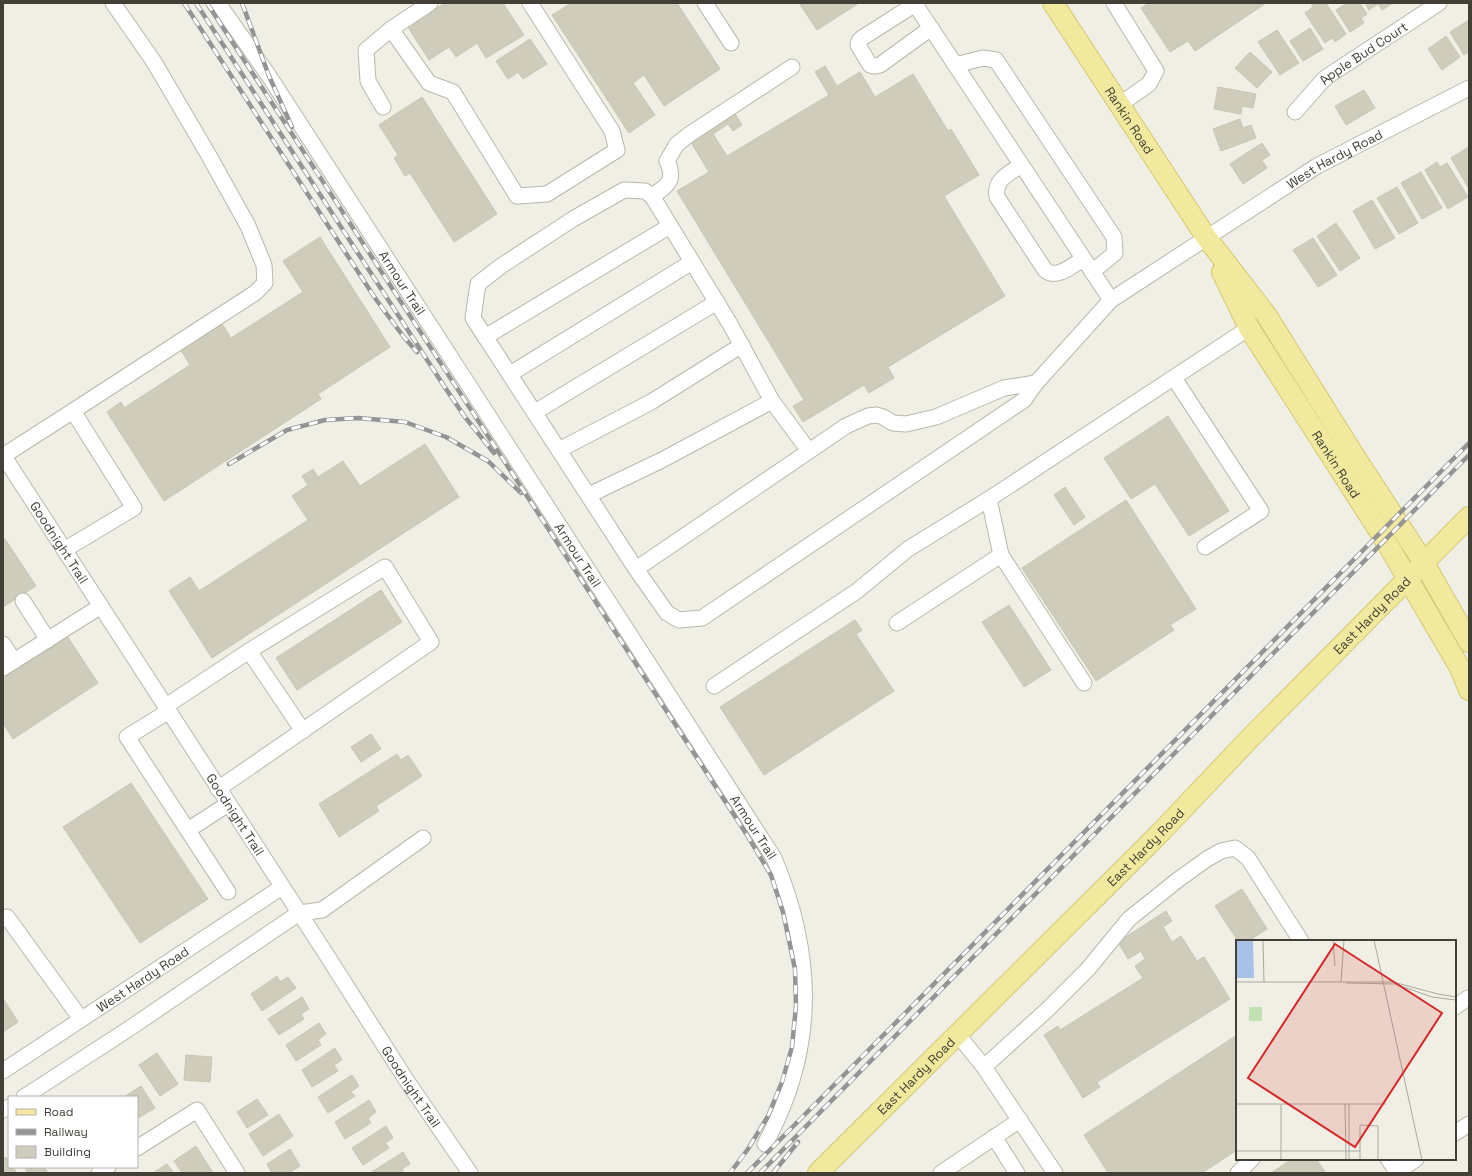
<svg xmlns="http://www.w3.org/2000/svg" width="1472" height="1176" viewBox="0 0 1472 1176" font-family="'Space Grotesk',sans-serif">
  <rect width="100%" height="100%" fill="#f0efe5"/>
  <g fill="#d0ccbc" stroke="#cac5b0">
    <polygon points="445,3 503,3 524,35 486,58 477,43 456,57 449,47 429,60 408,27"/>
    <polygon points="571,3 677,3 720,69 664,106 644,75 633,83 655,115 629,133 552,15"/>
    <polygon points="799,3 859,3 817,30"/>
    <polygon points="1149,3 1266,3 1195,51 1188,41 1170,52 1141,8"/>
    <polygon points="1311,3 1326,3 1346,34 1335,42 1332,38 1325,43 1305,13 1313,7"/>
    <polygon points="1347,3 1360,3 1367,14 1361,18 1364,23 1350,32 1336,10"/>
    <polygon points="1365,3 1393,3 1382,10 1378,4 1369,10"/>
    <polygon points="1469,20 1469,52 1464,55 1450,32"/>
    <polygon points="1310,28 1323,49 1303,61 1290,41"/>
    <polygon points="1277,30 1299,63 1280,75 1258,42"/>
    <polygon points="1446,36 1460,57 1442,70 1428,49"/>
    <polygon points="530,39 547,64 523,79 518,72 508,79 496,61"/>
    <polygon points="1250,52 1272,72 1257,88 1235,68"/>
    <polygon points="825,66 837,86 860,72 875,97 913,74 948,131 951,129 979,175 944,196 1005,296 888,367 894,378 869,393 864,385 803,422 793,406 804,400 677,191 709,172 689,139 734,112 742,125 733,131 728,124 713,134 727,156 829,95 815,72"/>
    <polygon points="1218,87 1256,94 1253,108 1242,106 1241,114 1214,109"/>
    <polygon points="1364,90 1375,108 1346,125 1335,106"/>
    <polygon points="422,97 497,214 454,242 410,173 405,176 394,158 398,155 379,125"/>
    <polygon points="1240,119 1243,128 1251,125 1256,138 1221,151 1213,129"/>
    <polygon points="1262,143 1270,155 1262,160 1267,168 1243,184 1230,164"/>
    <polygon points="1469,147 1469,189 1451,158"/>
    <polygon points="1437,162 1440,167 1447,163 1468,197 1448,209 1425,170"/>
    <polygon points="1421,172 1442,208 1422,219 1401,183"/>
    <polygon points="1397,187 1418,223 1399,234 1377,198"/>
    <polygon points="1372,200 1395,238 1375,249 1353,211"/>
    <polygon points="1336,223 1360,258 1340,271 1317,236"/>
    <polygon points="320,237 390,347 318,394 321,399 164,501 107,412 121,402 124,408 190,365 179,347 220,321 231,338 303,292 283,261"/>
    <polygon points="1313,238 1337,275 1318,287 1293,250"/>
    <polygon points="1168,416 1229,511 1189,536 1155,484 1131,499 1104,458"/>
    <polygon points="425,444 459,497 212,658 169,591 190,577 199,591 308,520 292,496 308,485 302,476 313,469 318,477 343,461 360,486"/>
    <polygon points="1065,487 1085,517 1074,525 1054,495"/>
    <polygon points="1126,500 1196,609 1170,625 1174,630 1096,681 1022,568"/>
    <polygon points="5,539 36,586 3,607 3,540"/>
    <polygon points="381,590 402,622 297,690 276,658"/>
    <polygon points="1009,605 1051,670 1024,687 982,622"/>
    <polygon points="855,620 862,630 856,634 894,691 764,775 720,707"/>
    <polygon points="67,636 98,683 13,739 3,723 3,678"/>
    <polygon points="371,734 381,749 361,762 351,747"/>
    <polygon points="397,754 401,760 408,755 422,776 376,806 379,811 339,837 319,804"/>
    <polygon points="131,783 208,899 140,943 63,827"/>
    <polygon points="1242,889 1267,929 1248,941 1238,941 1215,906"/>
    <polygon points="1166,911 1172,921 1163,927 1172,942 1181,936 1197,961 1204,957 1230,999 1097,1082 1100,1087 1083,1098 1044,1035 1058,1026 1060,1030 1143,978 1135,966 1145,959 1141,951 1128,959 1118,942"/>
    <polygon points="277,976 280,982 288,977 296,988 262,1011 251,994"/>
    <polygon points="302,997 309,1009 301,1014 304,1019 279,1035 268,1019"/>
    <polygon points="3,998 18,1022 3,1032"/>
    <polygon points="319,1023 326,1034 318,1040 321,1045 296,1061 286,1045"/>
    <polygon points="1237,1035 1237,1150 1202,1173 1108,1173 1084,1135"/>
    <polygon points="335,1048 342,1060 334,1065 338,1071 312,1087 302,1070"/>
    <polygon points="157,1053 178,1084 160,1096 139,1065"/>
    <polygon points="186,1055 212,1057 210,1082 184,1080"/>
    <polygon points="352,1075 359,1086 351,1092 355,1096 328,1113 318,1097"/>
    <polygon points="141,1086 155,1108 138,1118 137,1116 137,1097 124,1097"/>
    <polygon points="257,1099 268,1115 247,1128 237,1112"/>
    <polygon points="369,1100 376,1112 368,1118 371,1123 345,1139 335,1122"/>
    <polygon points="279,1114 293,1136 263,1156 249,1134"/>
    <polygon points="386,1126 393,1138 385,1143 389,1148 363,1165 352,1148"/>
    <polygon points="196,1146 213,1173 182,1173 174,1161"/>
    <polygon points="290,1149 300,1166 289,1173 272,1173 267,1164"/>
    <polygon points="403,1152 410,1164 402,1169 404,1173 370,1173"/>
    <polygon points="6,1157 9,1161 9,1167 13,1167 17,1173 3,1173 3,1160"/>
    <polygon points="1292,1159 1316,1159 1326,1173 1271,1173"/>
    <polygon points="167,1164 174,1173 153,1173"/>
    <polygon points="24,1167 44,1167 48,1173 28,1173"/>
  </g>
  <g fill="none" stroke-linecap="round" stroke-linejoin="round">
    <defs>
      <g id="minor">
        <path id="s1" d="M218,3L269,76L774,858C815,956 817,1049 765,1144"/>
        <polyline points="705,3 731,43"/>
        <polyline points="917,3 862,38 859,41 858,45 870,65 874,66 880,65 931,28"/>
        <polyline points="1114,3 1156,71 1149,84 1119,105"/>
        <polyline points="915,4 1111,300"/>
        <polyline points="391,29 429,83 453,92 517,196 547,194 617,150 612,131 530,3"/>
        <polyline points="955,65 983,58 996,60 1114,237 1115,253 1092,272"/>
        <path id="s2" d="M792,67L690,134L677,144L667,161C676,181 668,185 652,196L645,191L624,190L573,219L501,266L478,284L473,318L636,569L667,613L679,620L702,618L1024,400L1036,383L1111,300L1317,166L1469,88"/>
        <polyline points="383,107 368,81 366,50 391,29 430,3"/>
        <path id="s3" d="M1295,112L1325,78L1439,3"/>
        <path d="M1021,165C1009,174 994,179 997,197L1045,270C1056,280 1073,265 1083,259"/>
        <polyline points="485,337 670,226"/>
        <polyline points="510,374 692,262"/>
        <polyline points="1174,378 1261,511 1205,547"/>
        <polyline points="772,401 809,451"/>
        <polyline points="73,411 255,293 265,283 264,265 248,226 208,154 154,62 113,3"/>
        <polyline points="535,412 717,302"/>
        <polyline points="559,450 651,402 742,345"/>
        <path id="s4" d="M3,455L326,954L405,1078L470,1173"/>
        <polyline points="3,456 73,411 134,508 64,550"/>
        <polyline points="589,495 662,460 772,401 730,324 652,196"/>
        <polyline points="636,569 846,426 868,416 877,415 883,417 893,423 906,424 936,417 1004,388 1036,383"/>
        <polyline points="23,601 48,640"/>
        <polyline points="897,623 1001,555"/>
        <polyline points="3,644 14,661"/>
        <polyline points="249,651 303,731"/>
        <polyline points="3,668 101,606"/>
        <polyline points="1084,683 1001,555 989,499 1249,328"/>
        <polyline points="714,686 857,591 908,549 989,499"/>
        <polyline points="166,706 249,651 385,567 431,642 218,789"/>
        <polyline points="169,711 127,737 228,892"/>
        <polyline points="188,830 228,804"/>
        <polyline points="3,919 7,917 81,1019"/>
        <polyline points="1455,1007 1468,998 1469,999"/>
        <polyline points="958,1035 984,1067 1055,1173"/>
        <polyline points="984,1067 1048,1009 1088,969 1129,919 1179,879 1207,859 1221,851 1235,848 1248,858 1301,941"/>
        <path id="s5" d="M3,1071L282,887"/>
        <polyline points="24,1097 130,1028 299,913 322,910 423,838"/>
        <polyline points="3,1110 9,1107"/>
        <polyline points="1455,1133 1469,1124"/>
        <polyline points="994,1137 1017,1173"/>
        <polyline points="137,1148 197,1110 237,1173"/>
        <polyline points="1388,1159 1398,1173"/>
        <polyline points="1397,1172 1416,1159"/>
        <polyline points="99,1173 108,1167"/>
        <polyline points="941,1173 1020,1120"/>
        <polyline points="1238,1173 1252,1159"/>
      </g>
      <g id="major">
        <path id="s6" d="M1053,3L1206,237L1267,316L1352,452L1424,563L1469,642"/>
        <path id="s7" d="M1222,272L1249,328L1385,540L1460,668L1469,690"/>
        <path id="s8" d="M818,1173L1159,834L1253,735L1469,517"/>
      </g>
    </defs>
    <use href="#minor" stroke="#bab8a9" stroke-width="17"/>
    <use href="#major" stroke="#d4c870" stroke-width="22"/>
    <use href="#minor" stroke="#fff" stroke-width="15"/>
    <use href="#major" stroke="#f1e99d" stroke-width="20"/>
    <defs>
      <g id="rail">
        <polyline points="184,3 375,298 403,336 417,352"/>
        <polyline points="196,3 444,386 465,417 494,453"/>
        <polyline points="207,3 747,835 771,875 783,912 795,969 796,1006 792,1047 782,1082 768,1116 748,1149 730,1173"/>
        <polyline points="242,3 269,76 292,127"/>
        <polyline points="229,464 287,430 325,420 358,418 405,422 446,437 488,461 521,493"/>
        <polyline points="747,1173 1469,443"/>
        <polyline points="760,1173 1469,455"/>
        <polyline points="773,1173 798,1142"/>
      </g>
    </defs>
    <use href="#rail" stroke="#949494" stroke-width="4.5"/>
    <use href="#rail" stroke="#fff" stroke-width="3" stroke-dasharray="9" stroke-linecap="butt"/>
  </g>
  <g text-anchor="middle" dominant-baseline="central" stroke-width="3" stroke-linejoin="round" paint-order="stroke">
    <g font-size="13" fill="#423f36" stroke="#fff">
      <text stroke="none"><textPath href="#s3" startOffset="91">Apple Bud Court</textPath></text>
      <text stroke="none"><textPath href="#s6" startOffset="140">Rankin Road</textPath></text>
      <text stroke="none"><textPath href="#s2" startOffset="1616">West Hardy Road</textPath></text>
      <text stroke="none"><textPath href="#s1" startOffset="335">Armour Trail</textPath></text>
      <text stroke="none"><textPath href="#s7" startOffset="224">Rankin Road</textPath></text>
      <text stroke="none"><textPath href="#s4" startOffset="104">Goodnight Trail</textPath></text>
      <text stroke="none"><textPath href="#s1" startOffset="659">Armour Trail</textPath></text>
      <text stroke="none"><textPath href="#s8" startOffset="786">East Hardy Road</textPath></text>
      <text stroke="none"><textPath href="#s4" startOffset="428">Goodnight Trail</textPath></text>
      <text stroke="none"><textPath href="#s1" startOffset="983">Armour Trail</textPath></text>
      <text stroke="none"><textPath href="#s8" startOffset="462">East Hardy Road</textPath></text>
      <text stroke="none"><textPath href="#s5" startOffset="167">West Hardy Road</textPath></text>
      <text stroke="none"><textPath href="#s8" startOffset="138">East Hardy Road</textPath></text>
      <text stroke="none"><textPath href="#s4" startOffset="752">Goodnight Trail</textPath></text>
    </g>
  </g>
  <g transform="translate(1236 940)">
    <rect width="220" height="220" fill="#f0efe5"/>
    <path d="M13,67H26V81H13Z" fill="#c3e0b3"/>
    <path d="M0,0H17L18,38H0Z" fill="#a8c1e6"/>
    <path fill="none" stroke="#aaa99f" stroke-width="1" d="M27,0L28,42M97,0L99,26M138,0L186,220M0,42H157L202,54L220,57M105,42L108,0M110,43L159,44L196,57L220,60M0,164H150M45,164V220M109,164L110,220M113,164V220M0,211H124M124,220V185L142,186V220"/>
    <path fill="#d62828" fill-opacity="0.15" stroke="#d62828" stroke-width="2" d="M99,4L206,73L119,207L12,138Z"/>
    <rect width="220" height="220" fill="none" stroke="#423f36" stroke-width="2"/>
  </g>
  <rect width="1472" height="1176" fill="none" stroke="#423f36" stroke-width="8"/>
  <rect x="8" y="1096" width="130" height="72" fill="#ffffff" stroke="#b3b2af"/>
  <rect x="16" y="1109" width="20" height="6" fill="#f1e99d" stroke="#b3b2af"/>
  <text x="44" y="1116" font-size="12" fill="#423f36">Road</text>
  <rect x="16" y="1129" width="20" height="6" fill="#949494" stroke="#b3b2af"/>
  <text x="44" y="1136" font-size="12" fill="#423f36">Railway</text>
  <rect x="16" y="1146" width="20" height="12" fill="#d0ccbc" stroke="#b3b2af"/>
  <text x="44" y="1156" font-size="12" fill="#423f36">Building</text>
</svg>
